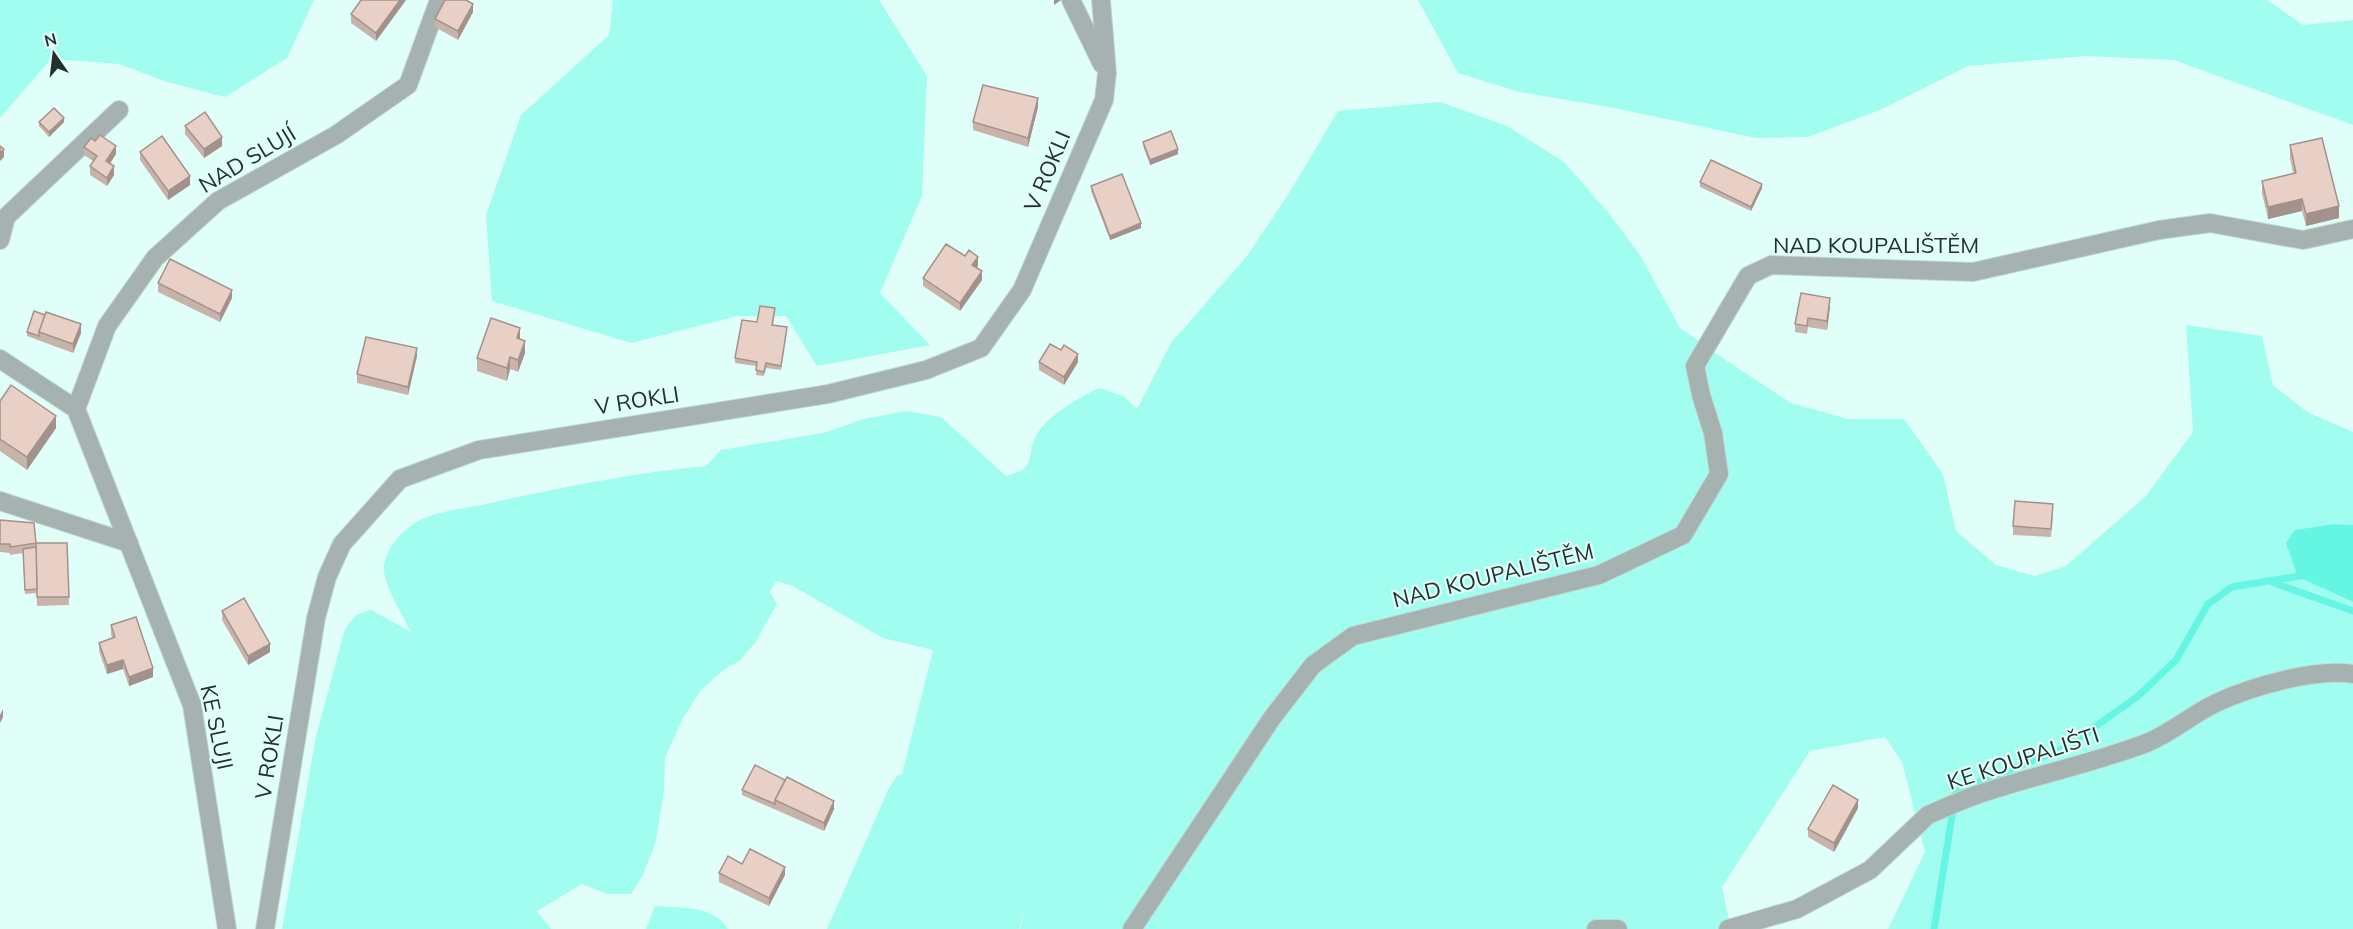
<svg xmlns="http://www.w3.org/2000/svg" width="2353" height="929" viewBox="0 0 2353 929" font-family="Mulish,sans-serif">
  <rect width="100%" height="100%" fill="#e1fff9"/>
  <g fill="#a1fdef">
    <polygon points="0,0 314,0 287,58 225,97 167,82 119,64 51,59 0,118"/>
    <polygon points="613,0 879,0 927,76 922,196 880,293 930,345 817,366 786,316 738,316 631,343 492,301 486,215 521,115 609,35"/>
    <polygon points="1418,0 2267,0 2303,25 2353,20 2353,125 2174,60 2086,56 1968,66 1880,110 1808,137 1756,138 1614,108 1519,92 1458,73"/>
    <path d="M1440,102L1507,126L1564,162L1607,211L1640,255L1680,328L1730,363L1791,403L1848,419H1904L1943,474L1956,531L1996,565L2035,576L2066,566L2146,496L2193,432L2186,325L2262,336L2273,385L2307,412L2353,432V525L2335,524L2298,577L2353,602V929H1888L1925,852L1902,762L1885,737L1810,751L1722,887L1731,929H1020L1024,912L1019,929H827L888,790L897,776L902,774L933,650L883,638L793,586L776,581L770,592L777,604L755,643L739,661L722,671L700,691L682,720L665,758L664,790L656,841L643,875L631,894H607L582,884L537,911L551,929H282L316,736L345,629L356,615L371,610L411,632C403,616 381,581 384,565C387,549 398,534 412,525C432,511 463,509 486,504C558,488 632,473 706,466L721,450L823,433L864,419L907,411L941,417L1006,476C1038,468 1025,458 1036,436C1047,415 1079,398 1099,388L1123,396L1137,409L1171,343L1247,256L1291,190L1338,111Z"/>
    <path d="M655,906C679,908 715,905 728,929H646Z"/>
  </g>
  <polygon fill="#64f6e3" points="2335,524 2353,525 2353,602 2298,577 2286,543 2295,530"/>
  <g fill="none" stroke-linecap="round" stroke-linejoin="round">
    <g stroke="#64f6e3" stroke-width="7">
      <polyline points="2274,583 2353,611"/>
      <polyline points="1934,929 1956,791 2065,748 2137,697 2176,660 2208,604 2232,587 2306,575"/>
    </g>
    <defs>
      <g id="minor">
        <polyline points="1071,0 1102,64"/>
        <polyline points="0,240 6,217 119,110"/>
        <polyline points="0,359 76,409"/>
        <polyline points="76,409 107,326 155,258 218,201 336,135 408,85 439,0"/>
        <polyline points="76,409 192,705 227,929"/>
        <polyline points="0,501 129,543"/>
        <polyline points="265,929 316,618 327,577 342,544 400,479 479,450 828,394 926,370 981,348 1022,290 1104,100 1107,73 1101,0"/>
        <polyline points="1132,929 1272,718 1313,665 1353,636 1599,575 1683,535 1719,474 1713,433 1701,395 1695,366 1748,276 1771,265 1973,272 2159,230 2210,223 2303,240 2353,229"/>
        <polyline points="1596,929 1618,929"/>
        <path d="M1728,929L1797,909L1870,870L1928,815C1949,806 1970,796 1992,790C2044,773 2098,762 2149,742C2172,732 2193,714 2216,703C2250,687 2315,668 2353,674"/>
      </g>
    </defs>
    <use href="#minor" stroke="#bfdad4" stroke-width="20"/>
    <use href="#minor" stroke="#a6b2b0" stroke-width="18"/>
  </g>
  <g fill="#c8b3ab">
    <polygon points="361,0 406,0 376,41 351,23 351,14"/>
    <polygon points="473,12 458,40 435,27 435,19"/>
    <polygon points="1038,107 1028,147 973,130 973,122"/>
    <polygon points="39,122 64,122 49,137 39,126"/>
    <polygon points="185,126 222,146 204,158 185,134"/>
    <polygon points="1143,142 1178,154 1150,165 1143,146"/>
    <polygon points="2290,145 2339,218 2306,226 2302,211 2268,219 2262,193 2262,181 2293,173 2290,158"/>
    <polygon points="84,147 116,154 110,164 114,175 107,186 90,175 90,166 93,161 84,155"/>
    <polygon points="140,152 190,185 168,200 140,160"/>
    <polygon points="1700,182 1762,188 1751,211 1700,187"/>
    <polygon points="1091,186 1141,228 1110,240 1091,191"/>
    <polygon points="978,266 976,268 982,280 960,311 923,286 923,278"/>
    <polygon points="158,283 232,298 220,322 158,292"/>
    <polygon points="1830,307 1827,330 1808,327 1807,334 1795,332 1795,324"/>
    <polygon points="775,313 773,325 787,331 781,370 766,368 764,376 756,375 756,366 735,363 735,358 757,322"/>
    <polygon points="27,332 81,333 73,353 27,336"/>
    <polygon points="520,339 525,353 518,372 510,369 507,381 477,371 477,358"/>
    <polygon points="417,356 408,395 357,383 357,374"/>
    <polygon points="1039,362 1078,362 1064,385 1039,370"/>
    <polygon points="0,401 56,428 27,470 0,451"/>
    <polygon points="2053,513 2051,537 2013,535 2013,526"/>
    <polygon points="0,520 36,543 67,543 69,605 37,606 36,569 37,593 25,594 23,553 10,555 10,553 0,552"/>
    <polygon points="222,611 270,652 248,665 222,620"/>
    <polygon points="111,625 153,677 129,686 123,669 107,674 99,651 99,643 112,638 111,634"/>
    <polygon points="742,790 834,809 824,831 742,795"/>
    <polygon points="1858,808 1834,852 1808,837 1808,829"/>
    <polygon points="719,873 785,875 769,906 719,882"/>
  </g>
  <g fill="#a3928b">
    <polygon points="400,0 406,0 376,41 376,33"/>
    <polygon points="1054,0 1061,0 1054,5"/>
    <polygon points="473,4 473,12 458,40 458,31"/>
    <polygon points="1038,98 1038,107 1028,147 1028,138"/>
    <polygon points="64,118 64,122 49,137 49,132"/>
    <polygon points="222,137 222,146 204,158 204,149"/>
    <polygon points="116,146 116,154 106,169 106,161"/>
    <polygon points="4,149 4,157 0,161 0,153"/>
    <polygon points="1178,149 1178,154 1150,165 1150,160"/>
    <polygon points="114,166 114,175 107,186 107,178"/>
    <polygon points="190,176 190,185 168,200 168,191"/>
    <polygon points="1762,184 1762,188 1751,211 1751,207"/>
    <polygon points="2302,199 2302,211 2268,219 2268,207"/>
    <polygon points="2339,206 2339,218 2306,226 2306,214"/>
    <polygon points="1141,223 1141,228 1110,240 1110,236"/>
    <polygon points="978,257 978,266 972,274 972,265"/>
    <polygon points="982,271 982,280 960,311 960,303"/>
    <polygon points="232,290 232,298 220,322 220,314"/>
    <polygon points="1830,298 1830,307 1827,330 1827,321"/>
    <polygon points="81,324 81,333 73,353 73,344"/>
    <polygon points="520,328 520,340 517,338"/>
    <polygon points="525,341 525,353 518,372 518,360"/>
    <polygon points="417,348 417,356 408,395 408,387"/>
    <polygon points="1078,354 1078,362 1064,385 1064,377"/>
    <polygon points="510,357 510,369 507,381 507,368"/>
    <polygon points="56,416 56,428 27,470 27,457"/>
    <polygon points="270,644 270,652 248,665 248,656"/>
    <polygon points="123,660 123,669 107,674 107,665"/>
    <polygon points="153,668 153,677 129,686 129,677"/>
    <polygon points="3,709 3,717 0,723 0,715"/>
    <polygon points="1858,800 1858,808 1834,852 1834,843"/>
    <polygon points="834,801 834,809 824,831 824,823"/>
    <polygon points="785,867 785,875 769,906 769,898"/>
  </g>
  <g fill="#e9d0c7" stroke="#a3928b" stroke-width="1.5">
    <polygon points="361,0 400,0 376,33 351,14"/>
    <polygon points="445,0 466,0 473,4 458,31 435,19"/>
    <polygon points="983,85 1038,98 1028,138 973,122"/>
    <polygon points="54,108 64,118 49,132 39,122"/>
    <polygon points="205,112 222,137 204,149 185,126"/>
    <polygon points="1171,131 1178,149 1150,160 1143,142"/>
    <polygon points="100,135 116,146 106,161 114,166 107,178 90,166 97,156 84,147 91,138 95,141"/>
    <polygon points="162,136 190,176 168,191 140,152"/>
    <polygon points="2322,138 2339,206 2306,214 2302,199 2268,207 2262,181 2296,173 2290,145"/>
    <polygon points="0,146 4,149 0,153"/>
    <polygon points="1711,160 1762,184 1751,207 1700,182"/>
    <polygon points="1122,174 1141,223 1110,236 1091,186"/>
    <polygon points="946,244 965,256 969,250 978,257 972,265 982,271 960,303 923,278"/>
    <polygon points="170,259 232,290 220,314 158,283"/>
    <polygon points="1801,293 1830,298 1827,321 1808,318 1807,326 1795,324"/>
    <polygon points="760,306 775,308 772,325 787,327 781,366 766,363 764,372 756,370 757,362 735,358 742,320 757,322"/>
    <polygon points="34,311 45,315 39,332 39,336 27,332"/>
    <polygon points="46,312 81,324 73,344 39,332"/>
    <polygon points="491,318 520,328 517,338 525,341 518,360 510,357 507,368 477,358"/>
    <polygon points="366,337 417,348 408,387 357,374"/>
    <polygon points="1050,344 1061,350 1064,345 1078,354 1064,377 1039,362"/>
    <polygon points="11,385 56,416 27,457 0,439 0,401"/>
    <polygon points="2015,501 2053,504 2051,529 2013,526"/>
    <polygon points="0,520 34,523 36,543 67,543 69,597 37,597 36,543 10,547 10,544 0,544"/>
    <polygon points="36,547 37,589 25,590 23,549"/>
    <polygon points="244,598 270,644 248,656 222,611"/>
    <polygon points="136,617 153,668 129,677 123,660 107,665 99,643 115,637 111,625"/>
    <polygon points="755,765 785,780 775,800 775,804 742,790"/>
    <polygon points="787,777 834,801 824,823 775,800"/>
    <polygon points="1833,785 1858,800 1834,843 1808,829"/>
    <polygon points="750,849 785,867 769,898 719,873 728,856 742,864"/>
  </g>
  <g text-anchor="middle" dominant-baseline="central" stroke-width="4.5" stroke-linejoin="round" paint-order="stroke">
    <g font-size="22" fill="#24302e" stroke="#e1fff9">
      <text transform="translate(247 159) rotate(-31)">NAD SLUJÍ</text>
      <text transform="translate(1047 171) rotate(-67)">V ROKLI</text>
      <text x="1876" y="245">NAD KOUPALIŠTĚM</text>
      <text transform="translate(637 400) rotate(-9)">V ROKLI</text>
      <text transform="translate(1493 575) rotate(-14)">NAD KOUPALIŠTĚM</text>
      <text transform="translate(217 727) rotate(78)">KE SLUJI</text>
      <text transform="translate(269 757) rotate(-81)">V ROKLI</text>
      <text transform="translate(2023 758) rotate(-18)">KE KOUPALIŠTI</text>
    </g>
  </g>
  <g transform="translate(54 54) rotate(346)" stroke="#e1fff9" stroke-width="4.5" paint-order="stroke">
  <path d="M0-4.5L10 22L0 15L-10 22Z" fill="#24302e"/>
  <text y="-9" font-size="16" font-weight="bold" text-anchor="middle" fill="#24302e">N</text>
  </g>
</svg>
